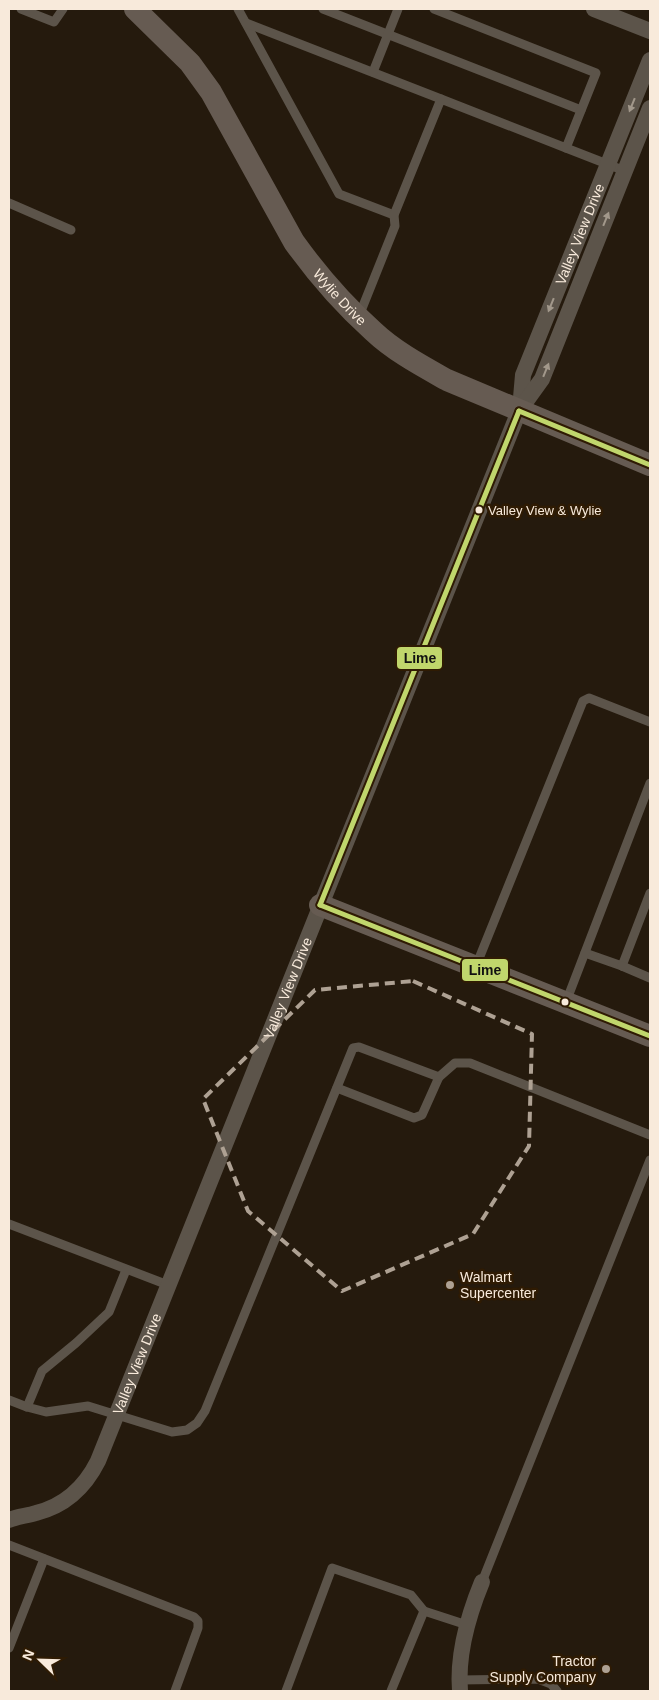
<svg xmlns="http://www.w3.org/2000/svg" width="659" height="1700" viewBox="0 0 659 1700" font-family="Helvetica,sans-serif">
  <rect width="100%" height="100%" fill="#251a0d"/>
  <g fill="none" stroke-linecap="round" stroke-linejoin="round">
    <g stroke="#5c544a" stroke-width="9">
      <polyline points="21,9 54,22 63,9"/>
      <polyline points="238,9 339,194 394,215"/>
      <polyline points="323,9 581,110"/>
      <polyline points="246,23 441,99"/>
      <polyline points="373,72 398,9"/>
      <polyline points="566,148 625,171"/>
      <polyline points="9,203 71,230"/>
      <polyline points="359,316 395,226 394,215 441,99 566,148 596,73 434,9"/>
      <polyline points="585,953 622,966 650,893"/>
      <polyline points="476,966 583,701 589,698 650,722"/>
      <polyline points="622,966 650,978"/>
      <polyline points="566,1002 650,783"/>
      <polyline points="337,1088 414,1118 422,1115 439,1077"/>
      <polyline points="9,1224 168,1285"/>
      <polyline points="126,1270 109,1312 76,1343 42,1371 27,1407 46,1412 88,1406 172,1432 187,1430 197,1423 205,1411 353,1048 359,1047 439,1077 455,1063 470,1063 650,1135"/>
      <polyline points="9,1400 27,1407"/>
      <polyline points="9,1545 194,1617 198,1621 198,1628 175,1691"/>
      <polyline points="482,1582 650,1160"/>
      <polyline points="424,1611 467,1625"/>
      <polyline points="9,1648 44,1559"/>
      <polyline points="460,1680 538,1679 551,1684 557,1691"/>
      <polyline points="286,1691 332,1568 411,1595 424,1611 391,1691"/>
    </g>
    <g stroke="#5c544a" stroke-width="16">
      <polyline points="594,9 650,31"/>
      <path id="s1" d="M520,409L523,375L650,60"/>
      <path id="s2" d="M9,1520C18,1516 27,1516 36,1513C64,1506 85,1487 98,1461L519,411L542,379L650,108"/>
      <path d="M460,1691C457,1654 468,1616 482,1582"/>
    </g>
    <g stroke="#665b52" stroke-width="22">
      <path id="s3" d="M135,9L190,63L211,92L294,242C317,274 344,305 373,331C394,351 422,366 447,380L650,465"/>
      <polyline points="320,905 650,1036"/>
    </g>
    <defs>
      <g id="bus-1">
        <polyline points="519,411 650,465"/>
        <polyline points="320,905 519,411"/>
        <polyline points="320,905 650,1036"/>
      </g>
    </defs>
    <use href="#bus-1" stroke="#2f1b03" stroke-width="9"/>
    <use href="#bus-1" stroke="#c0d66c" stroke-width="5"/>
  </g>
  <defs><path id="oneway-solid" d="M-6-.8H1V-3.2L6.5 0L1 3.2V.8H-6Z" transform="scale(1.25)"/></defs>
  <g fill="#a2988b">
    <use href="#oneway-solid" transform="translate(632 105) rotate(112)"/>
    <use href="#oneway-solid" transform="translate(606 219) rotate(-68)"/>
    <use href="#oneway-solid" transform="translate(551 305) rotate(112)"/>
    <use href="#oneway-solid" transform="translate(546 370) rotate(-68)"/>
  </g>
  <path fill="none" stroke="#aea193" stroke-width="4" stroke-dasharray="10 6" stroke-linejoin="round" d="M413,981L532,1034L529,1146L473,1234L342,1291L248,1211L203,1099L315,990Z"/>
  <g fill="#f8eadb" stroke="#2f1b03" stroke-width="2">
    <circle cx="479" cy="510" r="4.5"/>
    <circle cx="565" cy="1002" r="4.5"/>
  </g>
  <g fill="#aea193" stroke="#2f1b03" stroke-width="2">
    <circle cx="450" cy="1285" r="5"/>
    <circle cx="606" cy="1669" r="5"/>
  </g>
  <g text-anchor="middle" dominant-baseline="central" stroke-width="5" stroke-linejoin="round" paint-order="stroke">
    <g font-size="13" fill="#f8eadb" stroke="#2f1b03" text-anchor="start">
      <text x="488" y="510">Valley View &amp; Wylie</text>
    </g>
    <g font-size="14" fill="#f8eadb" stroke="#2f1b03">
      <text stroke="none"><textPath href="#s1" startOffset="186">Valley View Drive</textPath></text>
      <text stroke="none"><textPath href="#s3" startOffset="356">Wylie Drive</textPath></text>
      <text stroke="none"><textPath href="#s2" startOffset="621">Valley View Drive</textPath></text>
      <text stroke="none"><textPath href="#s2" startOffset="216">Valley View Drive</textPath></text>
    </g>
    <g font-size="14" fill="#f8eadb" stroke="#2f1b03" text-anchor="start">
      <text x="460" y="1277">Walmart<tspan x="460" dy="16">Supercenter</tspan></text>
      <text x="596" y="1661" text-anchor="end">Tractor<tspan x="596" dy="16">Supply Company</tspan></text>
    </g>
  </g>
  <g stroke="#2f1b03" stroke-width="2">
    <rect x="396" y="646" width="47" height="24" rx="5" fill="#c0d66c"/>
    <rect x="461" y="958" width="48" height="24" rx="5" fill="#c0d66c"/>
  </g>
  <g font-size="14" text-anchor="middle" font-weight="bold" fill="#111">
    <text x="420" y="663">Lime</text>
    <text x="485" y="975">Lime</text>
  </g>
  <rect width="659" height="1700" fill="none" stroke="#f8eadb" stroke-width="20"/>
  <g transform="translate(40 1660) rotate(293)" stroke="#2f1b03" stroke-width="4" paint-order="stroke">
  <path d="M0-4L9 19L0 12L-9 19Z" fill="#f8eadb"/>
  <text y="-8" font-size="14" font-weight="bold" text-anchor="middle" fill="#f8eadb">N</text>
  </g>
</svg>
